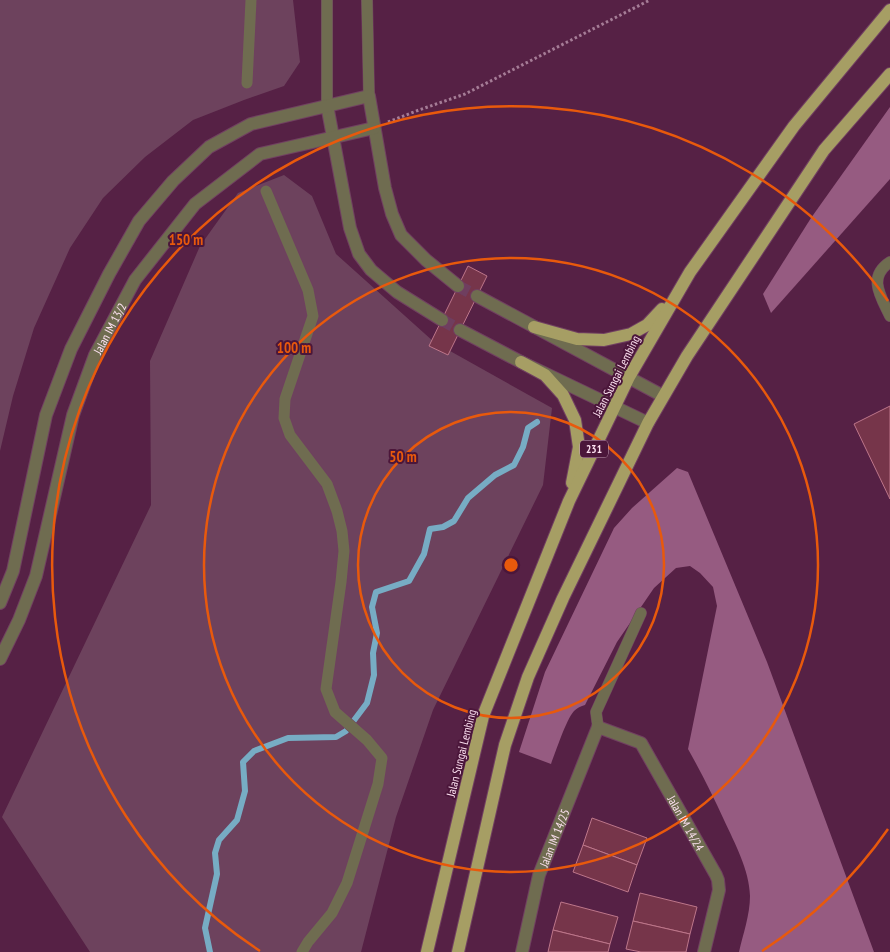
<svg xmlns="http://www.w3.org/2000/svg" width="890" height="952" viewBox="0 0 890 952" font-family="'PT Sans Narrow',sans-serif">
  <rect width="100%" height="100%" fill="#562145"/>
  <g fill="#6d425d">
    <polygon points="0,0 293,0 300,62 284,86 244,100 193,120 145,157 103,198 70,248 34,328 13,396 0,451"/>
    <polygon points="284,175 312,196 336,254 434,342 552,408 543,485 433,710 396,817 361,952 90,952 2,817 151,505 150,361 200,246 238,193"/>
  </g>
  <g fill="#965b81">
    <polygon points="890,107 890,179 771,313 763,294 811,218"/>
    <path d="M677,468L688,472L767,662L874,952H739C743,934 750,915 750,896C749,869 735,844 724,820C713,796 701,772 688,749L717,606L713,587L700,573L690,566L676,568L654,588L617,642L585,705C581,706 577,708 574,711C566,720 556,751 551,764L519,752L545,672L614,528L632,508Z"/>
  </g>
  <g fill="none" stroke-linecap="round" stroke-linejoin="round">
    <polyline stroke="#77acc4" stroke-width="6" points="210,952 205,928 217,874 215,853 219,840 237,820 245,791 243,762 254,751 288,738 336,737 346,731 367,703 374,675 373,653 377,633 372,607 376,592 409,581 424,554 430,529 443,527 454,521 468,498 495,475 514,465 523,447 528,428 537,422"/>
  </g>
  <g fill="#76354a" stroke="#bd768a">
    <polygon points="468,266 487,276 448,355 429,346"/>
    <polygon points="890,406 890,499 854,424"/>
    <polygon points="592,818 647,838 637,865 583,845"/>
    <polygon points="583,845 637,865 628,892 573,872"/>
    <polygon points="640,893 697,907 690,934 633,921"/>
    <polygon points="561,902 618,917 610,944 553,930"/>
    <polygon points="633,921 690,934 686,952 641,952 626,949"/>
    <polygon points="553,930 610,944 608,952 548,952"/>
  </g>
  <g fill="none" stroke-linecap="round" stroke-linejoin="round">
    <g stroke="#6f3e5f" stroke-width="12" stroke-dasharray="12 6" stroke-linecap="butt">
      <polyline points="458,286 477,296"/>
      <polyline points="442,320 460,330"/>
    </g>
    <defs>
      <g id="lane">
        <polyline points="327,0 327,105"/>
        <polyline points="367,0 369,96"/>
        <polyline points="247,83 251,0"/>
        <polyline points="266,191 308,290 313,316 285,399 284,418 290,435 327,484 337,511 342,531 344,551 341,582 326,689 335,712 367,740 382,758 378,784 347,883 332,913 308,942 302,952"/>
        <path d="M890,262C867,277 881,297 890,316"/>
        <polyline points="598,727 596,712 641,613"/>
      </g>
      <g id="street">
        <polyline points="327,105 350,228 359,254 371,270 397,292 442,320"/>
        <polyline points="477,296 663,396"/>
        <polyline points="460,330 521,362 648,423"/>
        <polyline points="0,603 13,571 46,415 71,349 109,274 139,221 173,181 209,147 251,124 369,96 385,188 392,214 401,235 426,260 458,286"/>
        <path id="s1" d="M0,659L19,620L36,576L73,415L95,355L135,280L195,204L260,154L374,128"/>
        <path id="s2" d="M522,952L539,875L598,727L641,743L716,875L718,880L719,890L704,952"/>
      </g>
      <g id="primary">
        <polyline points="534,327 577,339 604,340 631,334 647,325 662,309"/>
        <polyline points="521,362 545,375 563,395 575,420 579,447 572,483"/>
        <polyline points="427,952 483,716 569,501 629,377 690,272 794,126 890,10"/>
        <polyline points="458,952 505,745 528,677 563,598 648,423 687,356 824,150 890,74"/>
      </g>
    </defs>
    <use href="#lane" stroke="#714061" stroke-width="12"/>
    <use href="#street" stroke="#714061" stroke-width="14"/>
    <use href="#primary" stroke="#714061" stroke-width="14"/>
    <polyline stroke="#a57c96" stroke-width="3" stroke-dasharray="2.5 2.5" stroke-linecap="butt" points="388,122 419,110 465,94 650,0"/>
    <use href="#lane" stroke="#6f6c50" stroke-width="11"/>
    <use href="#street" stroke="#6f6c50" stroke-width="12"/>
    <use href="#primary" stroke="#a69e64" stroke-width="12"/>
  </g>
  <g fill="none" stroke="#e8590c" stroke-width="2.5">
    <circle cx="511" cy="565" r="153"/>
    <circle cx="511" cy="565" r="307"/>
    <path d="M888 829A460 460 0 0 1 762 951M260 951A460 460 0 1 1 888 301"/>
  </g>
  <g text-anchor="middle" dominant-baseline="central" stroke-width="4" stroke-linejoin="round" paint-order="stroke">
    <rect fill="#4b163a" stroke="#c8a4ba" stroke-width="1" x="580" y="440.5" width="28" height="17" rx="4"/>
    <g font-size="11" font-weight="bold" fill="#fde1f1">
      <text x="594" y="449">231</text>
    </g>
    <g font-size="12" fill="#fde1f1" stroke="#4b163a">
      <text stroke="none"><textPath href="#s1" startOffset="350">Jalan IM 13/2</textPath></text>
      <text transform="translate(616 376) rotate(-63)">Jalan Sungai Lembing</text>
      <text transform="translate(461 753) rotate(-76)">Jalan Sungai Lembing</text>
      <text stroke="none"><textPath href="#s2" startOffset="376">Jalan IM 14/24</textPath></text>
      <text stroke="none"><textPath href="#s2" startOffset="119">Jalan IM 14/25</textPath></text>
    </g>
  </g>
  <circle cx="511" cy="565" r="8" fill="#e8590c" stroke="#4b163a" stroke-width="2.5"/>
  <g font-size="15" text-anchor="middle" font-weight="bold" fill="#e8590c" stroke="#4b163a" stroke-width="4" stroke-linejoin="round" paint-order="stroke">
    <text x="186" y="245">150 m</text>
    <text x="294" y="353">100 m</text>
    <text x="403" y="462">50 m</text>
  </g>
</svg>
